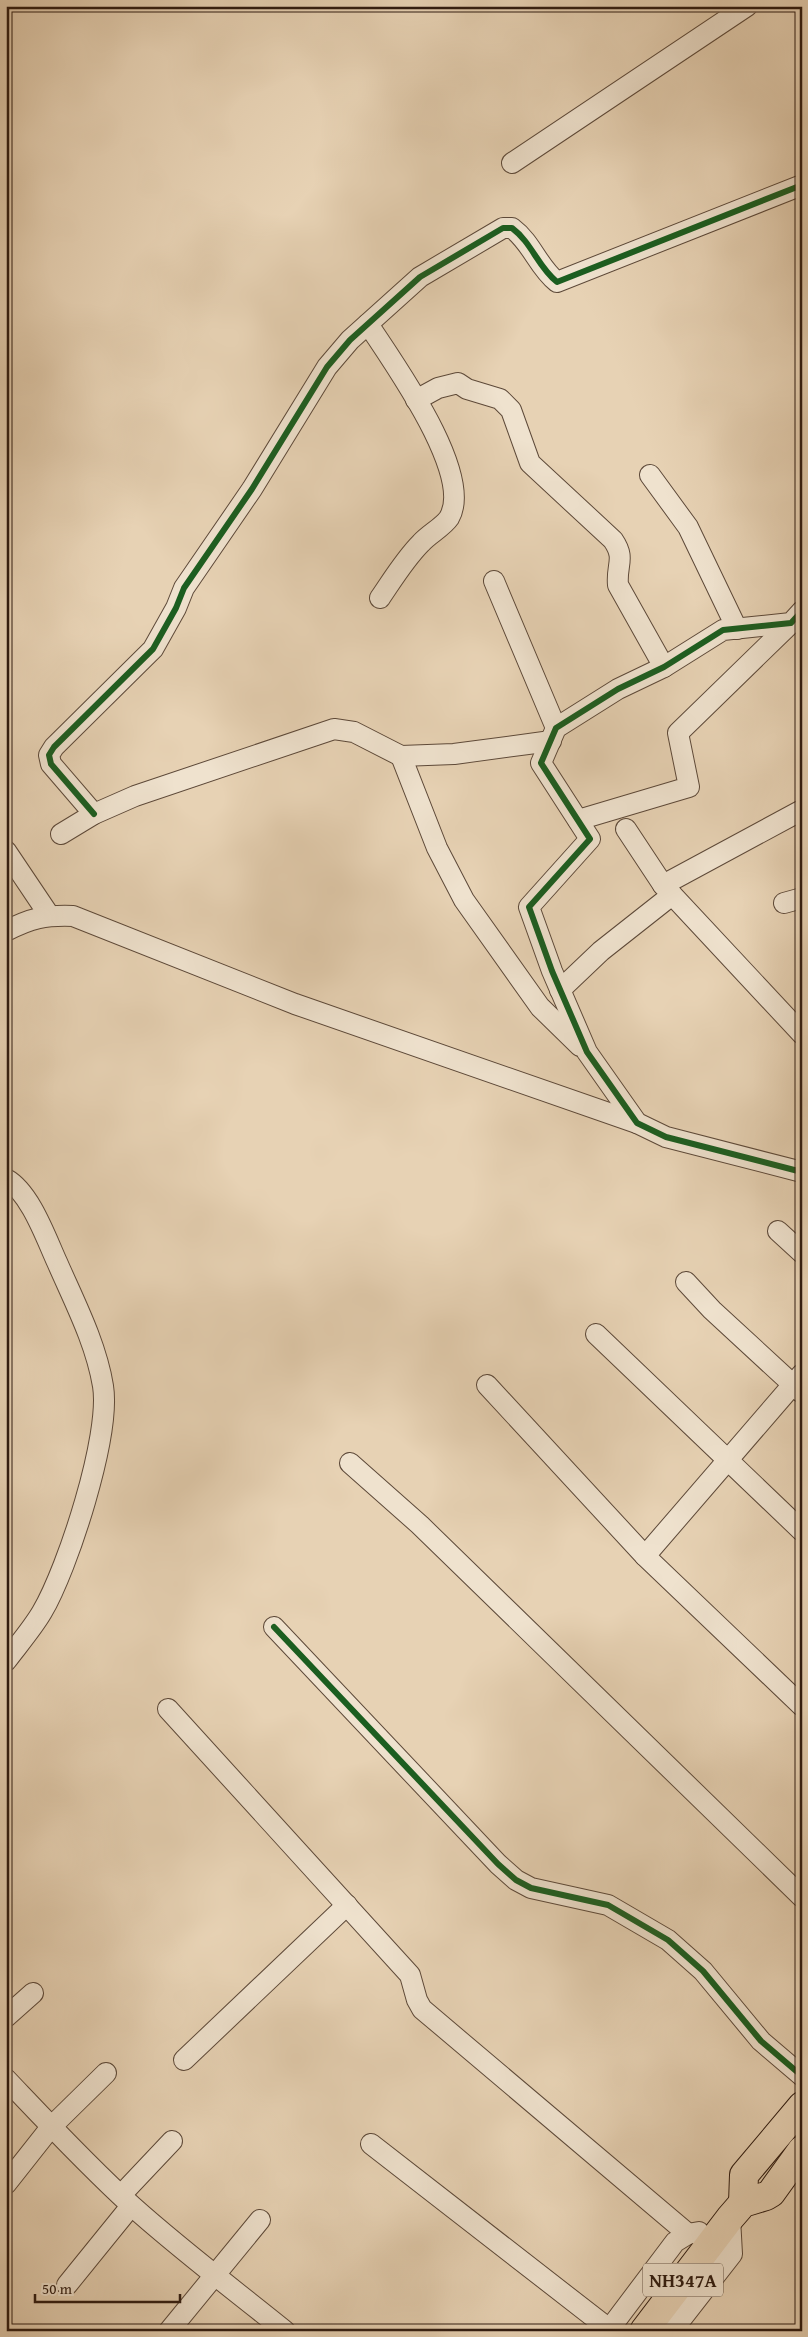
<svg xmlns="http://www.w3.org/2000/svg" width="808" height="2337" viewBox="0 0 808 2337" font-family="'Gentium Book Plus',serif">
  <rect width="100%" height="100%" fill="#e7d2b4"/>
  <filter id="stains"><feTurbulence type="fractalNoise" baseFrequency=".004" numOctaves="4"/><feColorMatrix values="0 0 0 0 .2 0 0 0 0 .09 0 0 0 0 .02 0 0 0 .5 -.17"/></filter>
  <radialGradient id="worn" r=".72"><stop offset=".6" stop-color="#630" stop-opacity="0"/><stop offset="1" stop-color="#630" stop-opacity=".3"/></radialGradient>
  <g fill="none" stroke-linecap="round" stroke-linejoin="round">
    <defs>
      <g id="minor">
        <polyline points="512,163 747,6"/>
        <path d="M368,324C392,361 475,475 449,518C443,527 429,534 421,543C405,559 393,579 380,598"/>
        <path d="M416,400L438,388L458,383L467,389L500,399L511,410L530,463L613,540C626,559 616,564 618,585L664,667"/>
        <polyline points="650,475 688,527 737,629"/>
        <polyline points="494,581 556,728"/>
        <polyline points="802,611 791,623 723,630 664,667 618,689 556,728 541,763 590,839 529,907 552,971 587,1052 637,1123 666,1137 802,1172"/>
        <polyline points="551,741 454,754 401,756 437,848 464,900 540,1007 580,1046"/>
        <polyline points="802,810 663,885 802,1034"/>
        <path d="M94,814L51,764L49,755L54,747L153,649L176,608L184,588L252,489L327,367L350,340L420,277L503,228H512C532,243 538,267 557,282L802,185"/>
        <polyline points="578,820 689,787 678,733 791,623"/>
        <polyline points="626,829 663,885"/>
        <polyline points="61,834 94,814 135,796 334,729 354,732 401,756"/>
        <polyline points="6,851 49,915"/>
        <polyline points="784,903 802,898"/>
        <path d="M6,931C31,918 45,915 73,916L295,1004L637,1123"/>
        <polyline points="560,990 601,951 672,895"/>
        <path d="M6,1179C30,1192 46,1238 57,1262C74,1301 96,1343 103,1386C111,1435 68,1568 42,1612C32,1629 18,1645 6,1661"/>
        <polyline points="778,1231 802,1253"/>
        <polyline points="686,1282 712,1310 802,1393"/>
        <polyline points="596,1334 802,1531"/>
        <polyline points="487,1385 645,1556 802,1706"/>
        <polyline points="350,1463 420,1525 802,1897"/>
        <polyline points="645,1556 802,1374"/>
        <polyline points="274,1627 498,1864 516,1880 531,1888 608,1905 668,1940 703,1971 761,2041 802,2076"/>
        <polyline points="168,1709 410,1975 417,2000 422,2009 688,2234"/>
        <polyline points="6,2017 33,1993"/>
        <polyline points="184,2060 347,1905"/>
        <path d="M6,2079C47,2122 88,2166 132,2206C181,2250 233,2289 285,2331"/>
        <polyline points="371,2144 609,2329"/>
        <polyline points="6,2184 51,2127 106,2073"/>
        <polyline points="121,2195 172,2141"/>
        <polyline points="67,2285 131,2206"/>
        <polyline points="169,2331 260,2220"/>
        <polyline points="608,2331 675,2242 688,2234 699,2232"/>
        <polyline points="672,2331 732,2254 730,2218"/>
      </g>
      <g id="highway">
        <polyline points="743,2203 744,2175 802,2106"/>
        <polyline points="644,2331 730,2218 743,2203 766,2196 771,2193 802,2150"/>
      </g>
    </defs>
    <use href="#minor" stroke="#5d4939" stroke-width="22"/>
    <use href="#highway" stroke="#2f1b10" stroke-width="30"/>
    <use href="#minor" stroke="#efe2ce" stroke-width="20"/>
    <use href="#highway" stroke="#e7d2b4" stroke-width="28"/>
    <defs>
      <g id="cycleway">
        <polyline points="802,611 791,623 723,630 664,667 618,689 556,728 541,763 590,839 529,907 552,971 587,1052 637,1123 666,1137 802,1172"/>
        <path d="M94,814L51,764L49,755L54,747L153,649L176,608L184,588L252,489L327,367L350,340L420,277L503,228H512C532,243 538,267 557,282L802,185"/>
        <polyline points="274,1627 498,1864 516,1880 531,1888 608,1905 668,1940 703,1971 761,2041 802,2076"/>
      </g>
    </defs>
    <use href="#cycleway" stroke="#efe2ce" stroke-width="9"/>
    <use href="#cycleway" stroke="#1b5e20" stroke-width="6"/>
  </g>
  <g text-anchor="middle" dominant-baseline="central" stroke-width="4" stroke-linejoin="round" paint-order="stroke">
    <rect fill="#efe2ce" stroke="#695749" stroke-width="1" x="643" y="2263.5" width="80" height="33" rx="4"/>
    <g font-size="19" font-weight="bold" fill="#2f1b10">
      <text x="683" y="2280">NH347A</text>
    </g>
  </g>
  <rect width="808" height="2337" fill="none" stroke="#e7d2b4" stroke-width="25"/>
  <rect x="8" y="8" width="793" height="2322" fill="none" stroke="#2f1b10" stroke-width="2.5"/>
  <rect x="12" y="12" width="783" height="2312" fill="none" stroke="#2f1b10"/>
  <path d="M35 2294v8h145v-8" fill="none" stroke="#2f1b10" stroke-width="2.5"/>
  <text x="42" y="2294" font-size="15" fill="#2f1b10" stroke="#efe2ce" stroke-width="4" paint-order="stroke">50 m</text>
  <rect width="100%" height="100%" filter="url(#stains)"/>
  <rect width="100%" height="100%" fill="url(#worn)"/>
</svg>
